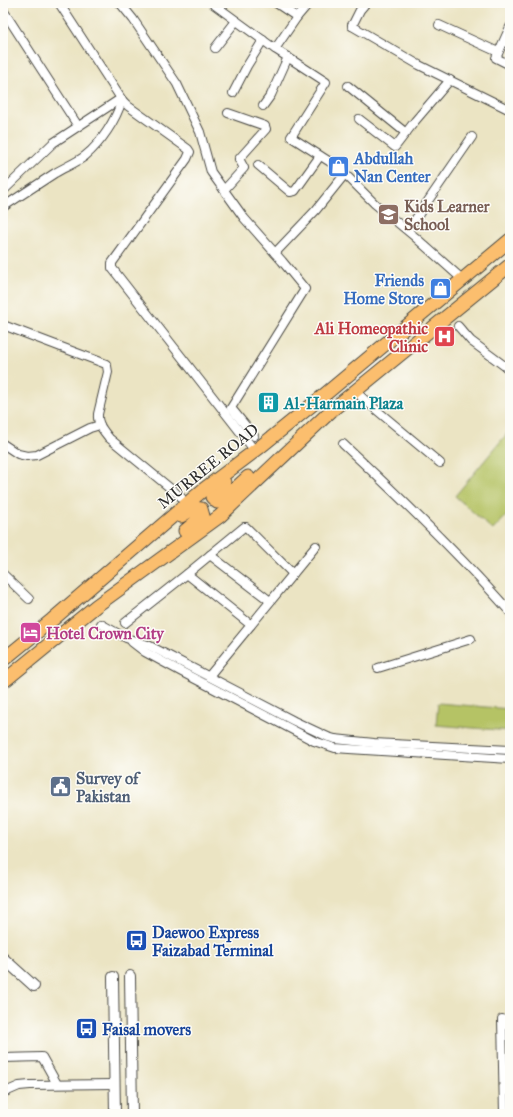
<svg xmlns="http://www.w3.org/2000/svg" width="513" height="1117" viewBox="0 0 513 1117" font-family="'IM FELL Great Primer',serif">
  <rect width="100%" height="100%" fill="#fdfcf7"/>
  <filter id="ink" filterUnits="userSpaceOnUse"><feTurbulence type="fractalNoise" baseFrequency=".025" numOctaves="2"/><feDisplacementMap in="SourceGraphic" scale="8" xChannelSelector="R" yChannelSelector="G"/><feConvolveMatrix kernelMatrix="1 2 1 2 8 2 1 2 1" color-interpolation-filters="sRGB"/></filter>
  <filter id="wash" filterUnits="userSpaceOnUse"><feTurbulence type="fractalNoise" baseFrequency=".012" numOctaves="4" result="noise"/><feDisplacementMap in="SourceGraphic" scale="16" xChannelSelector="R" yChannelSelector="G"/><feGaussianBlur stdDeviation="0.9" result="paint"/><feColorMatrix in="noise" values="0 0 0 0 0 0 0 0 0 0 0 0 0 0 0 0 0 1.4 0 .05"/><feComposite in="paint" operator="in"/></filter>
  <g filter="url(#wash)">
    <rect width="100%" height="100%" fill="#ebe4c3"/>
    <g fill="#b5c365" stroke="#707748">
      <polygon points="510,430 510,512 493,530 455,496"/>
      <polygon points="438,703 510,709 510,731 436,725"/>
    </g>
  </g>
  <g filter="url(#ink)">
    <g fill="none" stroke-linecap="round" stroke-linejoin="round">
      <defs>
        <g id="minor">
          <polyline points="59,3 122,100 128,106 188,149 190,152 187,159 112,263 112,268 255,451"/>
          <polyline points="120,3 133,19 177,84 200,132 211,172 244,218 282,261 305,289 231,408 254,436"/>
          <polyline points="212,3 275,49 326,82 291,137 338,167 375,204 415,237 462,279"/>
          <polyline points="276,3 297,17 309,3"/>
          <polyline points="3,10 78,126"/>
          <polyline points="352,25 352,26 419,65 510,110"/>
          <polyline points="439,25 498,52"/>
          <polyline points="352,26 360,10 366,3"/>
          <polyline points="510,27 496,58 510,65"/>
          <polyline points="215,48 236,21"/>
          <polyline points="275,49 297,17"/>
          <polyline points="348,86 406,133"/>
          <polyline points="233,93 247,66 263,40"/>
          <polyline points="263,106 271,95 288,57"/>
          <polyline points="359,119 395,147 415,121 450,80"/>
          <polyline points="258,165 290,192 295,191 320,156"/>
          <polyline points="224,190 244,168 239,159 266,129 265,126 228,113"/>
          <polyline points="3,191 53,143 117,101 122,100"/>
          <path d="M3,207C20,196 38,184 55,173C65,167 76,163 85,156C101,143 116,120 122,100"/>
          <polyline points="408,230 472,137"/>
          <polyline points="275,253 316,210 345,174"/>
          <path d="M3,325L106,364L107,366L108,372L98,414C97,424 103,430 109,438L181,497"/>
          <polyline points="458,326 471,341 510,370"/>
          <polyline points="355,391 367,402 440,463"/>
          <polyline points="3,444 18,454 27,456 37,455 90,428 100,425"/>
          <path d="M343,444C401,498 458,553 510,612"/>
          <polyline points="210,555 270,601"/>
          <polyline points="3,574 29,599"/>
          <polyline points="187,574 251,625"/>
          <polyline points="125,623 187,574 244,527 246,527 293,574"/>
          <polyline points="101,624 126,638 148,645 294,721 328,737 335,739 374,743 510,750"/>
          <polyline points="132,642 145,652 180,671 314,741 335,748 349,749 510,759"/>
          <polyline points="378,668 471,639"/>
          <polyline points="209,676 316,546"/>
          <polyline points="502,1019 504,1114"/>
          <polyline points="3,1058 42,1057 57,1084"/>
          <polyline points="3,1093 19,1086 30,1085 114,1084"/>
        </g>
        <g id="tertiary">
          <polyline points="3,958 34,986"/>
          <polyline points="130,976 132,1114"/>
          <polyline points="113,977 115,1114"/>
        </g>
        <g id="primary">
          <polyline points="224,482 213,492 212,497 217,502 223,500 248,477"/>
          <polyline points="181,516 194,508 201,509 203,516 185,531"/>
          <polyline points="3,660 52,620 203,490 260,447 323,396 510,240"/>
          <polyline points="3,682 96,606 220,516 332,410 510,265"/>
        </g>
      </defs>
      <use href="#minor" stroke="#484742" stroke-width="10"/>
      <use href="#tertiary" stroke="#484742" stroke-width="12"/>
      <use href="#primary" stroke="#484742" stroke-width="15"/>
      <use href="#minor" stroke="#fff" stroke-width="8"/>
      <use href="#tertiary" stroke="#fff" stroke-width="10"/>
      <use href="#primary" stroke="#fbbe6e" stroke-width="13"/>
    </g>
  </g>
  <defs>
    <symbol id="shop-square" viewBox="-11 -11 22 22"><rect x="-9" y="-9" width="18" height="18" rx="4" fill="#3f7fe0" stroke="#fdfcf7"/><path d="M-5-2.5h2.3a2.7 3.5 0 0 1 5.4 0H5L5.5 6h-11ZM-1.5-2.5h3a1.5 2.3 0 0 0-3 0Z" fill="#fff"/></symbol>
    <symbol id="school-square" viewBox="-11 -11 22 22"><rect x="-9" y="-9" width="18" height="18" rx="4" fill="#8d6e63" stroke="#fdfcf7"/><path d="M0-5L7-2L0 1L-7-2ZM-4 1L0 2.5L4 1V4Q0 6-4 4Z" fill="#fff"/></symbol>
    <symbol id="hospital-square" viewBox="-11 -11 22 22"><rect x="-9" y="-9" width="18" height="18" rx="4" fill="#e0444e" stroke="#fdfcf7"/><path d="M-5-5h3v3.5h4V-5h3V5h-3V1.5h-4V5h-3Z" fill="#fff"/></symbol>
    <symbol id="building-square" viewBox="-11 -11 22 22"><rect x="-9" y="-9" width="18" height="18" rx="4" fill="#0f9aa8" stroke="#fdfcf7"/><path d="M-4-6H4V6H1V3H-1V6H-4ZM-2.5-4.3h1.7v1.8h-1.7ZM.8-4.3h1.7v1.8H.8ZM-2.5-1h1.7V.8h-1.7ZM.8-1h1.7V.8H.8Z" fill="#fff"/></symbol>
    <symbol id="hotel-square" viewBox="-11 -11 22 22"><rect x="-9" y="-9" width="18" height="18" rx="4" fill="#d1479c" stroke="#fdfcf7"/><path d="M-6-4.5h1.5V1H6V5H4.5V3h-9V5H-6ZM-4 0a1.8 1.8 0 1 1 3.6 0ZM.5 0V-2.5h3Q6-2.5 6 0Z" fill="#fff"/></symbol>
    <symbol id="civic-square" viewBox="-11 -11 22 22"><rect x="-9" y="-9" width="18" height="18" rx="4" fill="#5c6f8a" stroke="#fdfcf7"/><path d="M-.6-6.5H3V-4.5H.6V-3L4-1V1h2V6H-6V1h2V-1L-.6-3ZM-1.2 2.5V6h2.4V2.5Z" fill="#fff"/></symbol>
    <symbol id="bus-square" viewBox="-11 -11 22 22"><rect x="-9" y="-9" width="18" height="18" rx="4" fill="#1a4fb4" stroke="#fdfcf7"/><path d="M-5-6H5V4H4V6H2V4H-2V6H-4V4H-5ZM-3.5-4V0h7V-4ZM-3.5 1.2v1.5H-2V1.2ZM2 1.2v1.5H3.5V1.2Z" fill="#fff"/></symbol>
  </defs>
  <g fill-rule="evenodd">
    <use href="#shop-square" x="326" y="154" width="25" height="25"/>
    <use href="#school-square" x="376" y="202" width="25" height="25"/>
    <use href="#shop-square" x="428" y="276" width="25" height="25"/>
    <use href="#hospital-square" x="432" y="324" width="25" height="25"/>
    <use href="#building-square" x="256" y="390" width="25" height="25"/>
    <use href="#hotel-square" x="18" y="620" width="25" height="25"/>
    <use href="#civic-square" x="48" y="774" width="25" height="25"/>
    <use href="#bus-square" x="124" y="928" width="25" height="25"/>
    <use href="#bus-square" x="74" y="1016" width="25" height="25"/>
  </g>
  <g text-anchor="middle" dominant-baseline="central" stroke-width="3" stroke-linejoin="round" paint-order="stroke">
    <g font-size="16" font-weight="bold" fill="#366cbe" stroke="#fdfcf7" text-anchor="start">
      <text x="354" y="158">Abdullah<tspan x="354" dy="18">Nan Center</tspan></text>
      <text x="424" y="280" text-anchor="end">Friends<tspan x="424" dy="18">Home Store</tspan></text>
    </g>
    <g font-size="16" font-weight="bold" fill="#785e54" stroke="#fdfcf7" text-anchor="start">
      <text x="404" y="206">Kids Learner<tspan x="404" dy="18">School</tspan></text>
    </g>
    <g font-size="16" font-weight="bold" fill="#be3a42" stroke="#fdfcf7" text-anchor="end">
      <text x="428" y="328">Ali Homeopathic<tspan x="428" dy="18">Clinic</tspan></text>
    </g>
    <g font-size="16" font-weight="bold" fill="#0d838f" stroke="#fdfcf7" text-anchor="start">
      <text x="284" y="403">Al-Harmain Plaza</text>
    </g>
    <g font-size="16" fill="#2b2b2b" stroke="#fdfcf7">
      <text transform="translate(208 466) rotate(-39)">MURREE ROAD</text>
    </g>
    <g font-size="16" font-weight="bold" fill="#b23c85" stroke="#fdfcf7" text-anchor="start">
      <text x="46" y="633">Hotel Crown City</text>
    </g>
    <g font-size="16" font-weight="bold" fill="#4e5e75" stroke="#fdfcf7" text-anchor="start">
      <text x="76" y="778">Survey of<tspan x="76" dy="18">Pakistan</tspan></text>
    </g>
    <g font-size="16" font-weight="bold" fill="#164399" stroke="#fdfcf7" text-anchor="start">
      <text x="152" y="932">Daewoo Express<tspan x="152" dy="18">Faizabad Terminal</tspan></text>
      <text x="102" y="1029">Faisal movers</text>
    </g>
  </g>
  <rect width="513" height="1117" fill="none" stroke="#fdfcf7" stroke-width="16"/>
</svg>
